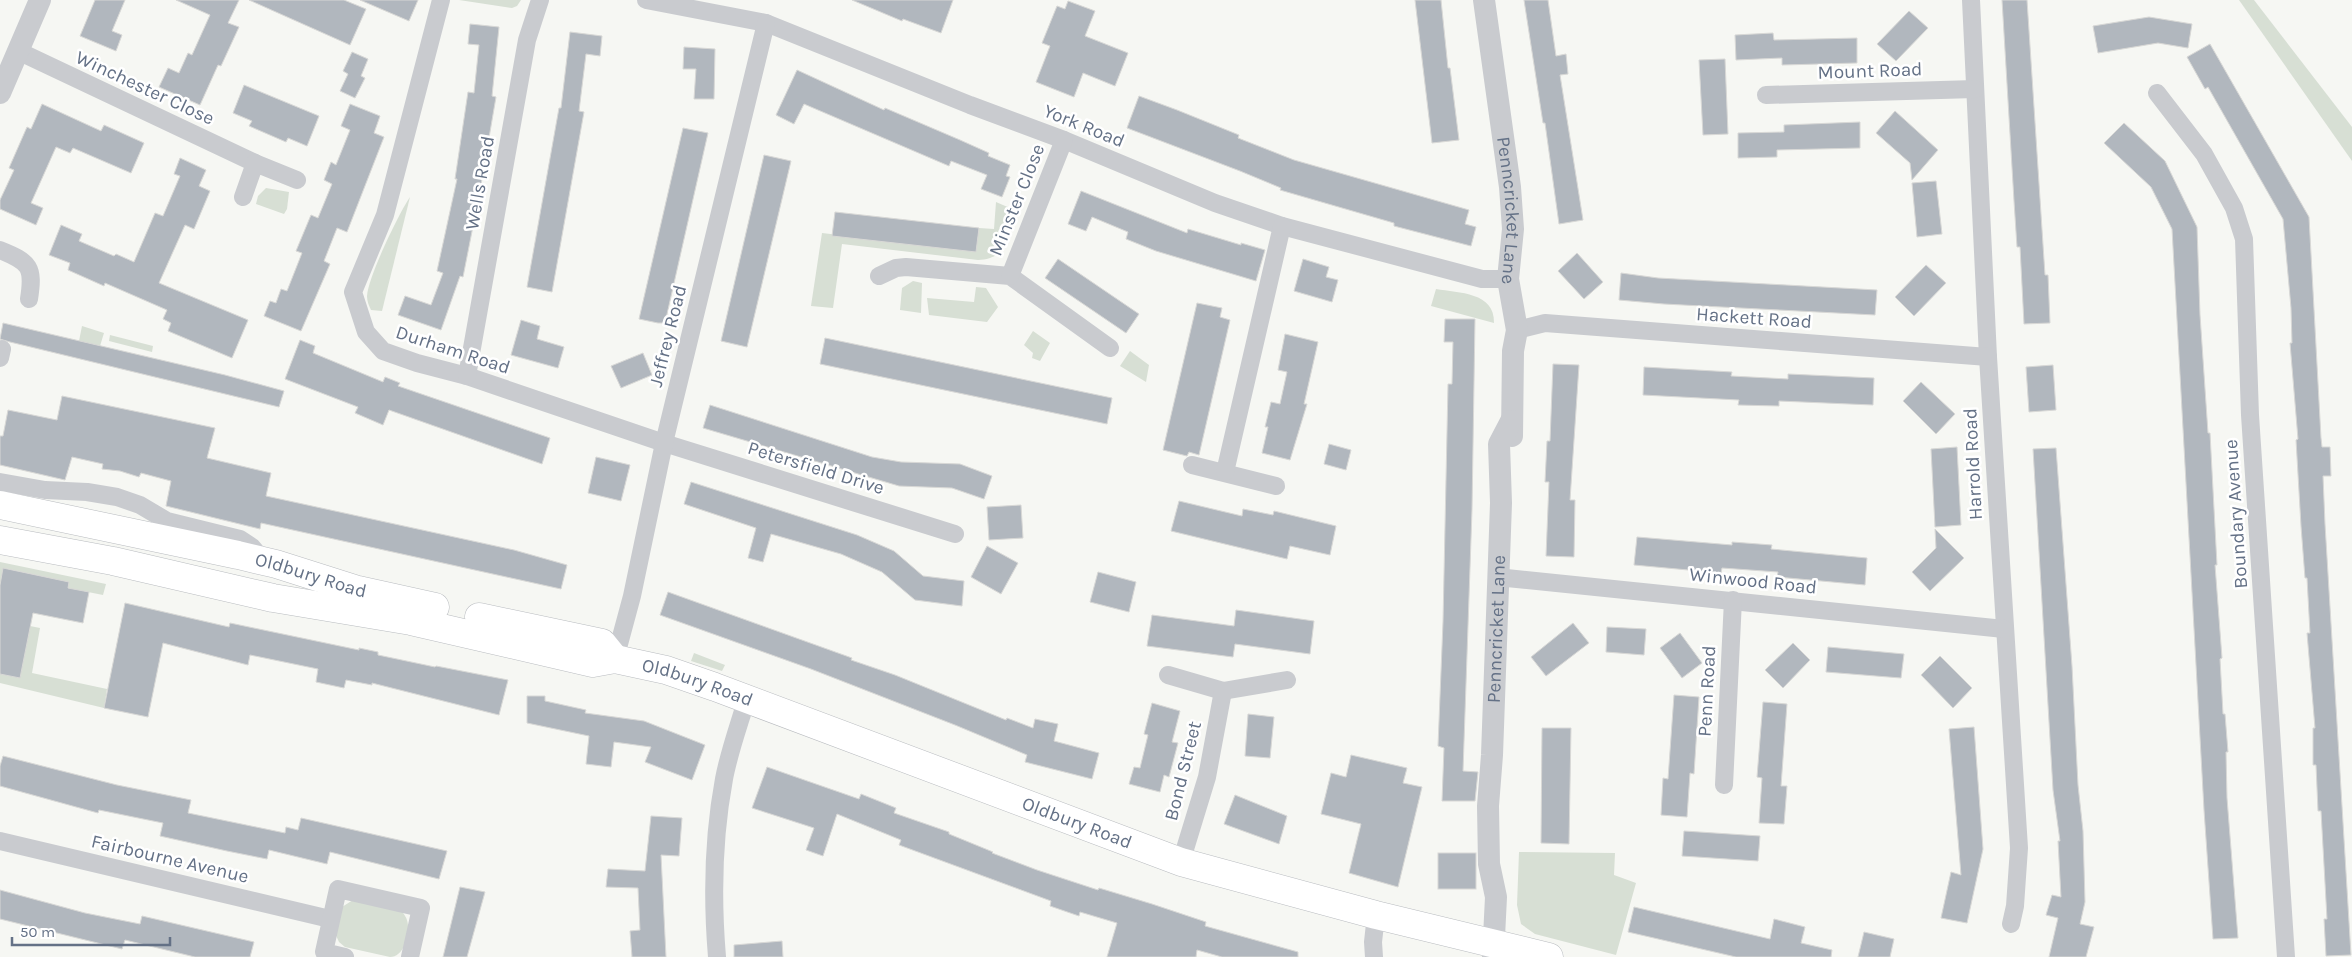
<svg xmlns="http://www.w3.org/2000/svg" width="2352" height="957" viewBox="0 0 2352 957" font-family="Karla,sans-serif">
  <rect width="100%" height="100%" fill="#f6f7f3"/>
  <g fill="#d7dfd4">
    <polygon points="459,0 521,0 517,6 512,8"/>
    <polygon points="2239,0 2254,0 2352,127 2352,161"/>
    <polygon points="266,188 289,192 287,209 284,214 256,204 258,196"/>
    <path d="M410,197L382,311L371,310C369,306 367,301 367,296C368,277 399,213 410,197Z"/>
    <path d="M996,202L1019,212C1010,235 1008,259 978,260L842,244L833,308L811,306L822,233L976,251L979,228L994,229Z"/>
    <polygon points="913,281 922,283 921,313 900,310 902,288"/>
    <polygon points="976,287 986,288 998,307 987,322 929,315 927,298 974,302"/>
    <path d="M1436,289C1459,293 1495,292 1494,323L1431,306Z"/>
    <polygon points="82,326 104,333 100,346 79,341"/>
    <polygon points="1033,331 1050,343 1040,361 1032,358 1033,353 1024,345"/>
    <polygon points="110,335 153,346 152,352 109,341"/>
    <polygon points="1130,351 1149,365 1146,382 1120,366"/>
    <polygon points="0,562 106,584 103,595 68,588 69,582 4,568 0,585"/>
    <polygon points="30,626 40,628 32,673 107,689 104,708 0,683 0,674"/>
    <polygon points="694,653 725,665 722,671 691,661"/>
    <polygon points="1519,852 1615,853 1614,875 1636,883 1616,955 1535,934 1521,924 1517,905"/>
    <path d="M353,900L399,909C404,913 408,919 408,926C409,938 403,957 390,957L345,947L339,942L334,931L342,907Z"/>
  </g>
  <g fill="#b1b7be" stroke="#d8d8d6">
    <polygon points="95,0 125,0 112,31 122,35 116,51 80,36"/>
    <polygon points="176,0 239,0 228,23 239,27 221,66 218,65 200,105 159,87 168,68 179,73 188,53 192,55 210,15"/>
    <polygon points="249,0 344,0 366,9 350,45"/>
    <polygon points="360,0 418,0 409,21"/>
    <polygon points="852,0 953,0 941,33 903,19 902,21"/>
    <polygon points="1415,0 1441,0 1448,68 1450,68 1459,140 1432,143"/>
    <polygon points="1524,0 1548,0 1556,56 1566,54 1568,74 1560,75 1583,220 1559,224 1545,123 1543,123"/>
    <polygon points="2002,0 2027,0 2045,275 2048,275 2050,323 2024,324 2020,247 2017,247 2014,201"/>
    <polygon points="1068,1 1095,11 1085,36 1128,53 1115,86 1083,73 1074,97 1036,82 1050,46 1042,43 1057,6 1065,9"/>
    <polygon points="1909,11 1928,28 1896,61 1877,44"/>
    <polygon points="2149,17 2192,24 2188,48 2158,43 2098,53 2093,26"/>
    <polygon points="470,24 499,27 492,96 496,97 479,196 463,277 460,276 441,330 398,315 405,296 431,305 443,273 437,271 457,179 455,179 468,92 474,93 479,45 468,44"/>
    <polygon points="570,32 602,36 600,56 586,54 579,111 584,112 552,292 527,287 559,108 561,108"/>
    <polygon points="1773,33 1774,40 1857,38 1857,63 1782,65 1782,58 1736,60 1735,35"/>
    <polygon points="2210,44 2309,217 2321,438 2322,447 2330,447 2331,476 2323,476 2325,524 2351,955 2326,956 2324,919 2327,919 2321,811 2318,811 2316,765 2313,765 2313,728 2315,728 2307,633 2310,633 2307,578 2305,578 2301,526 2296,440 2298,439 2290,343 2292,343 2291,308 2283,219 2208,87 2205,89 2187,57"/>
    <polygon points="684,47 715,49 714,99 694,99 696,69 683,69"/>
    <polygon points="352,52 368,59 361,76 365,78 355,98 340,91 348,74 343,71"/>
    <polygon points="1725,59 1728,134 1703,135 1699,60"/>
    <polygon points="797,70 884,110 885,108 960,140 989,153 988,156 1010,165 1006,176 1010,177 1002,197 981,189 987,175 951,161 949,166 804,104 794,124 776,115"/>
    <polygon points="244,85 319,116 307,146 288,138 286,142 249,126 252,121 233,113"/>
    <polygon points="1139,96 1177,110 1239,135 1238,138 1294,160 1469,210 1465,224 1476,227 1471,246 1394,226 1394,223 1280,190 1281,188 1240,171 1127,128"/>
    <polygon points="42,104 101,131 104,125 144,143 131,173 73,148 70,153 56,147 31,203 43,208 36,225 0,209 0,200 14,170 9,168 27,127 31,129"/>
    <polygon points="350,104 380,116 374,133 384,137 347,232 337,228 324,261 330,264 301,331 264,316 270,301 276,303 281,289 287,291 302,253 296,251 311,215 318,218 332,184 324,180 331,162 336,165 350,130 341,126"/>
    <polygon points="1895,111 1938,150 1912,180 1910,163 1876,133"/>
    <polygon points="1860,122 1860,148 1777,150 1777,157 1738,158 1738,133 1784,132 1784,125"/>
    <polygon points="2124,123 2165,161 2197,227 2200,315 2208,433 2210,433 2217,565 2215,565 2222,658 2220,659 2223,714 2225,714 2228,752 2226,752 2227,798 2238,938 2213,939 2204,810 2172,229 2151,187 2104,143"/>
    <polygon points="683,128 708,133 665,323 658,323 639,319"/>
    <polygon points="764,155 791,161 747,347 721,341"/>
    <polygon points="180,158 206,170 199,186 210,191 194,229 185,225 159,283 248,320 232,358 168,331 171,323 163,319 167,310 105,283 104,286 68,270 70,263 49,255 61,225 82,234 79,241 114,256 116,254 134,262 155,213 163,216 180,176 174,174"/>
    <polygon points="1936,181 1942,234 1917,237 1912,183"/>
    <polygon points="1081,191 1187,233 1188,229 1241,245 1241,243 1265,250 1256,281 1156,251 1126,239 1128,232 1092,217 1086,231 1068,224"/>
    <polygon points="835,212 979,228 976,252 832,236"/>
    <polygon points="1577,253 1603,282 1584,299 1558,271"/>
    <polygon points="1058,259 1139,314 1126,333 1045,278"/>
    <polygon points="1303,259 1329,267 1326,277 1338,280 1332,302 1294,291"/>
    <polygon points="1926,265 1946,283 1914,316 1895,297"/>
    <polygon points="1621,273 1658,278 1877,290 1875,315 1664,304 1619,300"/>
    <polygon points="1197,303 1222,308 1220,317 1230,320 1199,455 1189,452 1187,456 1163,450"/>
    <polygon points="1445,319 1475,319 1472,510 1463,771 1478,772 1475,801 1442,801 1444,748 1438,746 1443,622 1448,384 1452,384 1453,342 1444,342"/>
    <polygon points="521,320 540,326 537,339 564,347 558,368 511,355"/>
    <polygon points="3,323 225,375 284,391 279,407 10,342 0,339"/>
    <polygon points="1285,334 1318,342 1304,404 1307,404 1290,460 1262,453 1268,427 1265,427 1271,402 1280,404 1287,372 1278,370"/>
    <polygon points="825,338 1112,398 1107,424 820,364"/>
    <polygon points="300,340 315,346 313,353 383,382 385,377 400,383 398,386 550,438 542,464 389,410 383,425 355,413 358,407 285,379"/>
    <polygon points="643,353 652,375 621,388 611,366"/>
    <polygon points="1553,364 1579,365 1570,500 1575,500 1574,557 1546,556 1549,482 1545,482 1547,441 1550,441"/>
    <polygon points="2053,365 2056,410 2029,412 2026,367"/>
    <polygon points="1644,367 1732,372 1731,376 1788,379 1788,374 1874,378 1873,405 1779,401 1779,406 1738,405 1739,400 1643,395"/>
    <polygon points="1921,382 1955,414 1936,434 1903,401"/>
    <polygon points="62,396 215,428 207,458 271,473 266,496 514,550 567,565 561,589 261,523 260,529 166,506 171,481 141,473 139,477 120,471 102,469 103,464 72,457 65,480 0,465 0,436 3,436 8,410 57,420"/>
    <polygon points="710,405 872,457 901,462 960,464 992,476 984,499 952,488 899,486 703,428"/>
    <polygon points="1329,444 1351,450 1346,470 1324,464"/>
    <polygon points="1957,447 1961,525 1935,527 1931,449"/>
    <polygon points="2056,448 2072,666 2078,785 2083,831 2085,902 2080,924 2094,927 2086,957 2049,957 2058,918 2046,915 2052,895 2061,897 2058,841 2060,841 2053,790 2033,449"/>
    <polygon points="596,457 630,465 621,501 588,493"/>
    <polygon points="691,482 857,535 894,551 923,576 964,581 962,606 915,600 882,572 841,554 771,534 763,562 748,558 756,528 684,504"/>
    <polygon points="1179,501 1242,516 1243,509 1273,515 1274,511 1336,526 1330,555 1290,546 1287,559 1171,531"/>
    <polygon points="1021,505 1023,538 989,540 987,507"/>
    <polygon points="1935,529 1964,558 1930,591 1912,572 1936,548"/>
    <polygon points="1637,537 1732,545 1732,542 1772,545 1771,549 1867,558 1865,585 1777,577 1778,572 1722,568 1721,573 1634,565"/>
    <polygon points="987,546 1018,563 1001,594 971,577"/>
    <polygon points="3,568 69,582 68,588 89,592 83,623 33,613 20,678 0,674 0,585"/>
    <polygon points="1098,572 1136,582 1129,612 1090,602"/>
    <polygon points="668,592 852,658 851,660 895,675 1006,720 1007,718 1033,728 1035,719 1058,724 1054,741 1099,753 1092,779 1025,762 1027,755 955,725 811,669 660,615"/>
    <polygon points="125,603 229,627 230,623 359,650 359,648 378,652 378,655 435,667 436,666 508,680 499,715 372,683 372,685 346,680 344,688 316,682 318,669 250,655 248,665 163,643 148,717 104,708"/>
    <polygon points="1236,610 1314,621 1310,654 1235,644 1233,657 1147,646 1152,615 1234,626"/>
    <polygon points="1573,623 1589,643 1546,676 1531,657"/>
    <polygon points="1607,627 1646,629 1644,655 1606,652"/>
    <polygon points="1680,633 1702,663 1682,678 1660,648"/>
    <polygon points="1793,643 1810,660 1783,688 1765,670"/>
    <polygon points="1828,647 1904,654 1901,678 1826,672"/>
    <polygon points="1940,656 1972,688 1953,708 1921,675"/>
    <polygon points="1674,695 1699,697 1694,774 1690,773 1687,817 1661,815 1663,778 1668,779"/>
    <polygon points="527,696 545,696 545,701 586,710 585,713 644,721 705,745 692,780 645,762 651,747 614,742 611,767 586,764 589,736 527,723"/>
    <polygon points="1763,702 1787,704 1781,786 1787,786 1784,824 1759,823 1762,778 1757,777"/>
    <polygon points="1152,703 1180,711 1172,742 1178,743 1169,777 1164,775 1160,792 1129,784 1134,767 1140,768 1148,735 1144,734"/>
    <polygon points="1248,714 1274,717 1270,758 1245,756"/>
    <polygon points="1974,727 1983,849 1967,923 1941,918 1951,872 1961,875 1949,729"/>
    <polygon points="1542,728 1571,728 1569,844 1541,843"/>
    <polygon points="1351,755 1407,768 1403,783 1422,787 1398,887 1349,873 1361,824 1321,814 1331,773 1346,777"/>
    <polygon points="3,756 117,785 191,800 188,813 285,833 286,827 298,830 301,818 447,851 439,879 330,852 327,864 269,850 267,859 227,851 160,836 163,823 99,810 98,813 0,786 0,766"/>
    <polygon points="767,767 859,799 861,794 896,808 894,813 949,832 949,834 993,852 992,853 1037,870 1098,890 1099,888 1152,904 1206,922 1205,926 1298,952 1298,957 1222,957 1197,950 1196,957 1107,957 1117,923 1080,912 1079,916 1050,906 1051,901 899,845 901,840 837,814 823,856 806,850 814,828 752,808"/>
    <polygon points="1235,795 1287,816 1279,844 1224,824"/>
    <polygon points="651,816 682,818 679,856 661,855 666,957 632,957 630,931 640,930 638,888 606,887 608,869 645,871"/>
    <polygon points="1684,831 1760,836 1758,861 1682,856"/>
    <rect x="1438" y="853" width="38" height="36"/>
    <polygon points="460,887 485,892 467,957 443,957"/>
    <polygon points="0,890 85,913 140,924 142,916 254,942 250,957 195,957 125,940 122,949 0,919"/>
    <polygon points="1634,907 1770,939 1774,919 1805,927 1801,943 1832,950 1831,957 1736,957 1628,932"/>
    <polygon points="1864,932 1894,939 1890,957 1858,957"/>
    <polygon points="782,941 783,957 734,957 734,945"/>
  </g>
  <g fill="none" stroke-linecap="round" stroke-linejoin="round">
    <defs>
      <g id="primary">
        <path id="s3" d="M0,505L238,555L276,564L358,590L435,607"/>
        <path id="s4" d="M0,540L113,561L273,598L411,621L593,663L615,659L666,670L715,687L1181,862L1376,915L1549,957"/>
        <polyline points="479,617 602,643 615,659"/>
      </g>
    </defs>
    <use href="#primary" stroke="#b9bcc0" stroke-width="29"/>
    <g stroke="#c9cbcf" stroke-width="18">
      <polyline points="441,0 385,215 353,292 366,332 383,351 417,363 467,376 664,443 955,534"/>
      <polyline points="646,0 766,23 970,105 1064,140 1215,203 1282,226 1482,279 1508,279"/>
      <polyline points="1971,0 1988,357 2019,848 2015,906 2011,924"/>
      <polyline points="18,51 255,163"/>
      <polyline points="2157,93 2204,154 2234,208 2244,239 2250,415 2286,957"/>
      <polyline points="1766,95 1975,89"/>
      <polyline points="243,197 255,163 297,180"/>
      <path d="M0,250C30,262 34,267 29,299"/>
      <polyline points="879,276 896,268 906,267 1010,276 1110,348"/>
      <polyline points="1010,276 1064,140"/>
      <polyline points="1517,330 1545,323 1988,357"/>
      <polyline points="0,358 2,349"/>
      <polyline points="467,376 527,40 540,0"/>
      <polyline points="1192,465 1276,486"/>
      <polyline points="1225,472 1282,226"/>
      <polyline points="0,482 45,490 87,492 117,497 140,505 167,521 240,539 252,547 262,559"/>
      <polyline points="1497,577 2004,629"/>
      <polyline points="615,659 632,596 664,443 766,23"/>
      <polyline points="1168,675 1223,691 1287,680"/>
      <polyline points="1724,785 1733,600"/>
      <polyline points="0,841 330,919"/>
      <polyline points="1181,862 1207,777 1223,691"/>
      <polyline points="345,957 324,952 338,889 421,908 410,957"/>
      <path d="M717,957C712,897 713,838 724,779C729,752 739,725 747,698"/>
      <polyline points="1374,957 1373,942 1376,915"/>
    </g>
    <g stroke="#c9cbcf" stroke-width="22">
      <path id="s1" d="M1484,0L1510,187L1513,229L1508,279L1517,330L1513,351L1512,436"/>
      <polyline points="0,93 40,0"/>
      <path id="s2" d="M1493,957L1496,897L1489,864L1488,806L1492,755L1501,503L1499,444L1511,421"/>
    </g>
    <use href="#primary" stroke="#fff" stroke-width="28"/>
  </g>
  <g text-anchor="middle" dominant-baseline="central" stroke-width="5" stroke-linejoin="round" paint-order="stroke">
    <g font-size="19" fill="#647186" stroke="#fff">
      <text transform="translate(1870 71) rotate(-2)">Mount Road</text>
      <text transform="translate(145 88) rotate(25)">Winchester Close</text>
      <text transform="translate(1084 126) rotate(22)">York Road</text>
      <text transform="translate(480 183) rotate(-80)">Wells Road</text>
      <text transform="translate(1017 200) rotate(-68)">Minster Close</text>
      <text stroke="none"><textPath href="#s1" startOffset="212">Penncricket Lane</textPath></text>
      <text transform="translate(1754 318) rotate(4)">Hackett Road</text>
      <text transform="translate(668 336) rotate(-76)">Jeffrey Road</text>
      <text transform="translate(453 350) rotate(18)">Durham Road</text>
      <text transform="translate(1973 464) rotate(-93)">Harrold Road</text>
      <text transform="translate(816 468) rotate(17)">Petersfield Drive</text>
      <text transform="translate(2236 514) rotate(-94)">Boundary Avenue</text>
      <text stroke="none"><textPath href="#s3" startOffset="319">Oldbury Road</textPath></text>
      <text transform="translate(1753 581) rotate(6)">Winwood Road</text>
      <text stroke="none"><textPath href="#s2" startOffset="329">Penncricket Lane</textPath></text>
      <text stroke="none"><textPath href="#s4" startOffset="714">Oldbury Road</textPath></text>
      <text transform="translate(1707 691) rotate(-87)">Penn Road</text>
      <text transform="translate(1183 771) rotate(-76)">Bond Street</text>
      <text stroke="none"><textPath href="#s4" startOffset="1119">Oldbury Road</textPath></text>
      <text transform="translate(170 859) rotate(13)">Fairbourne Avenue</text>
    </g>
  </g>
  <path d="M12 937v8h158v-8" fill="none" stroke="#647186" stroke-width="2.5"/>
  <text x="20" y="937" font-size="15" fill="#647186" stroke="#ffffff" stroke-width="4" paint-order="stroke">50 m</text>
</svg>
